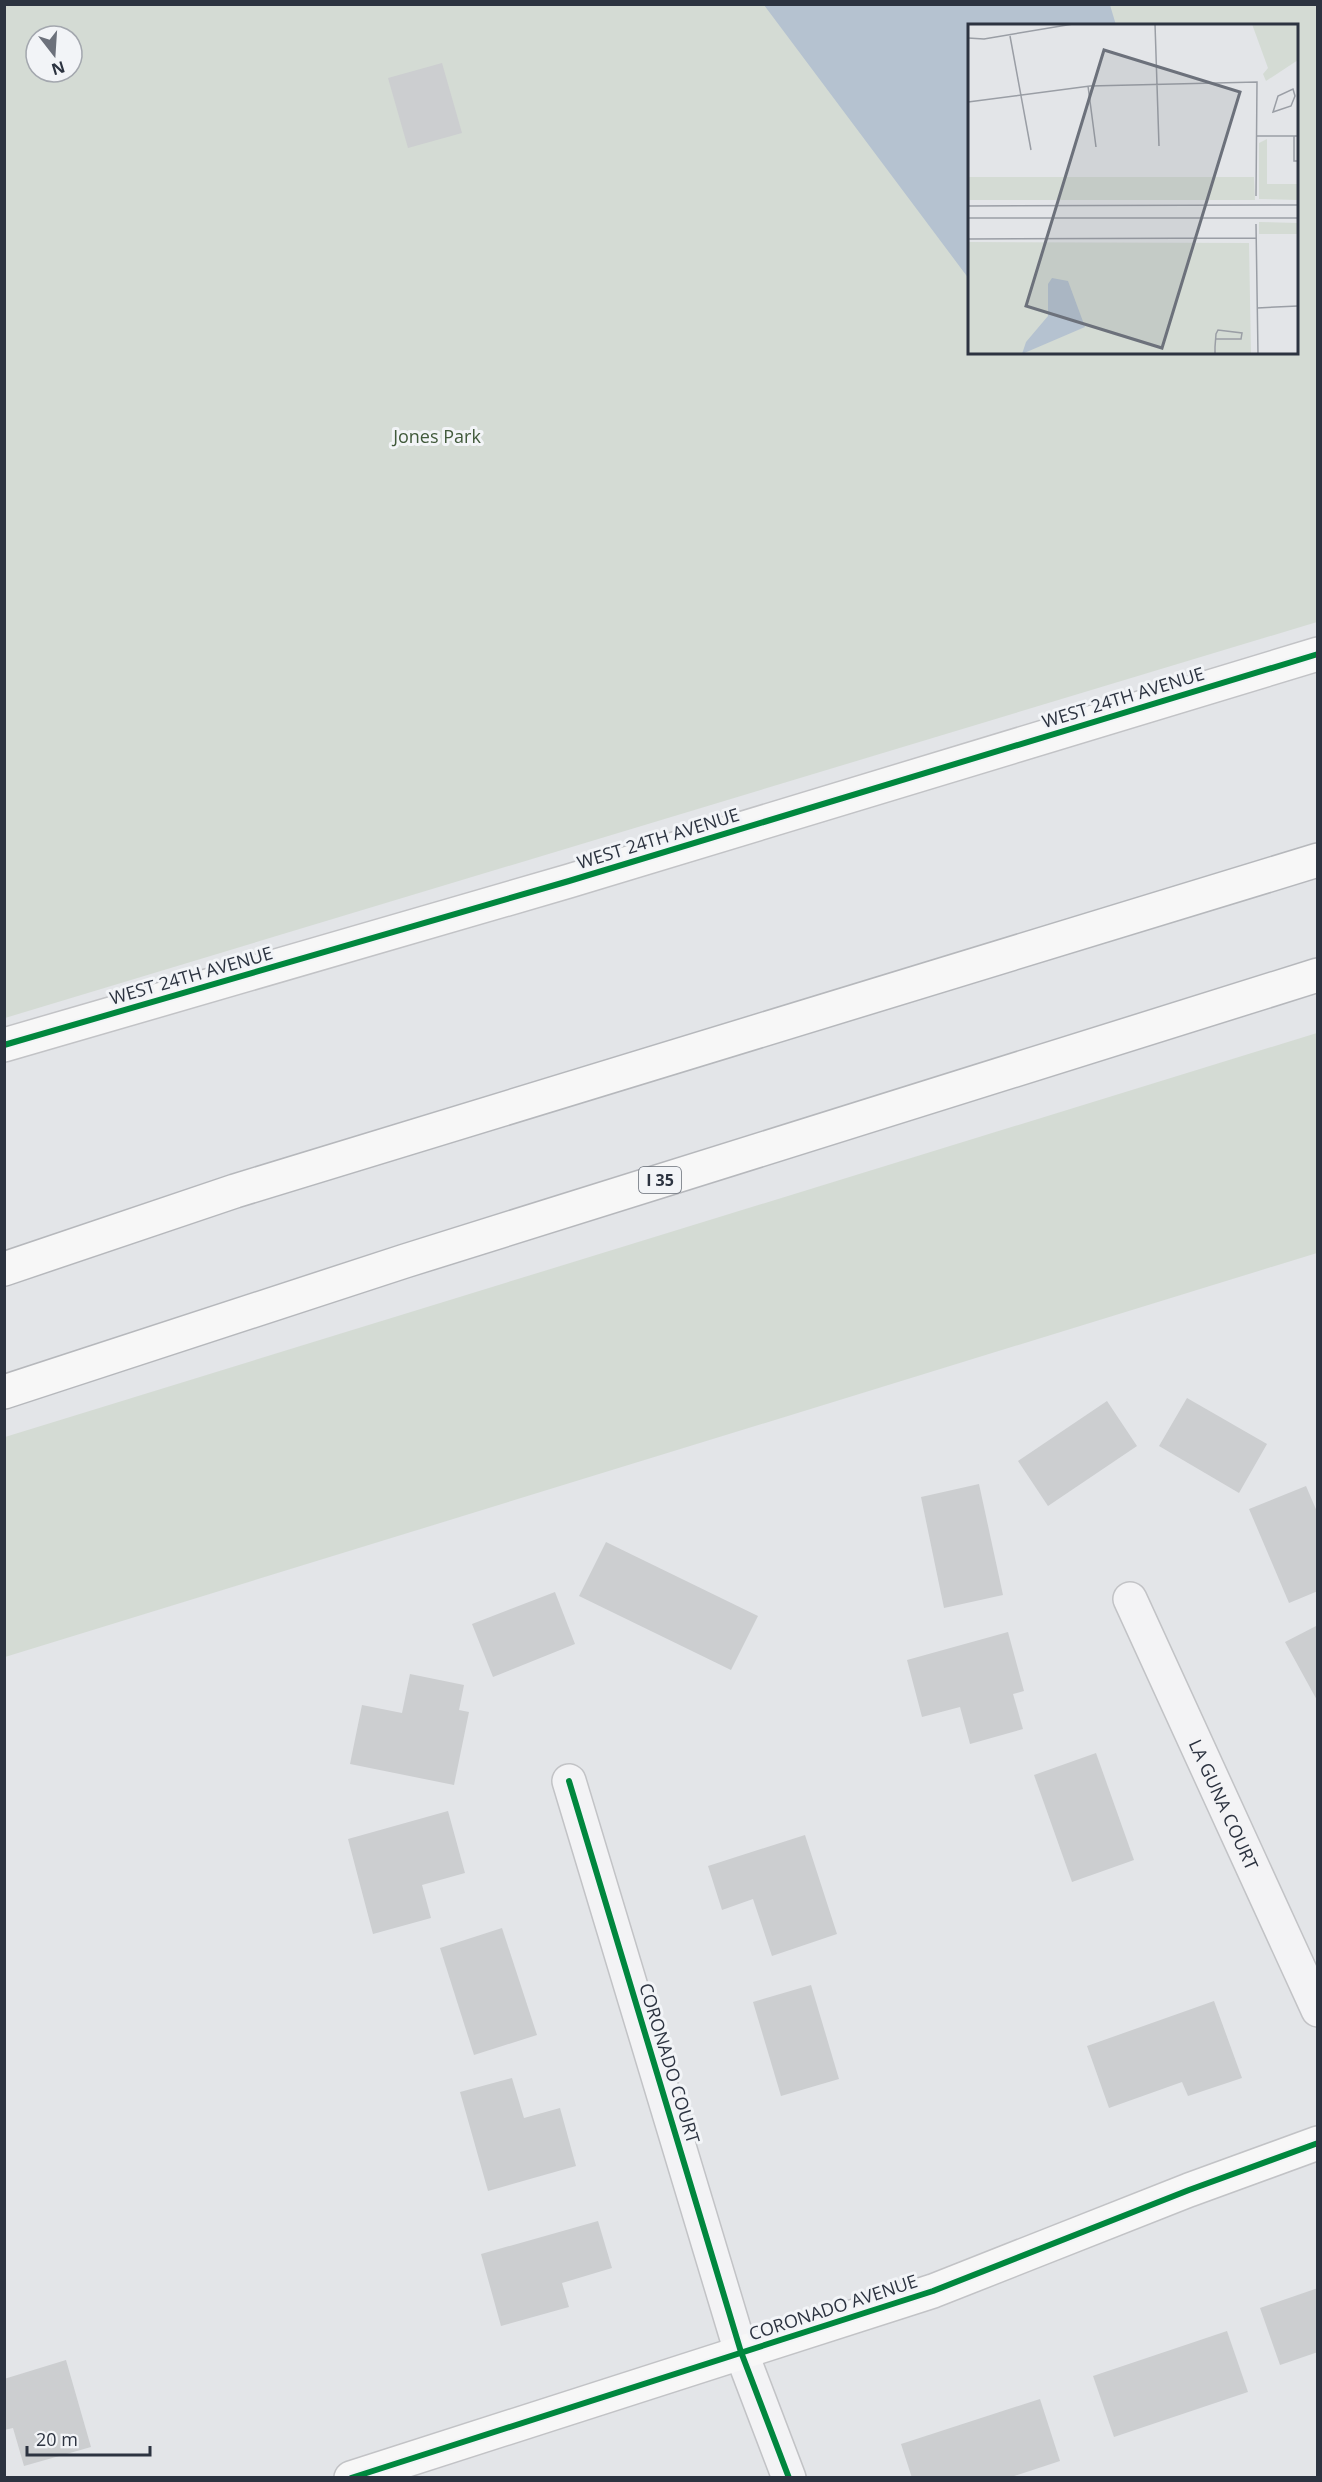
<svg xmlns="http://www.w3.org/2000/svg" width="1322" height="2482" viewBox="0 0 1322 2482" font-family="'Open Sans',sans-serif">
  <rect width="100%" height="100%" fill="#e3e5e8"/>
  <g fill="#d4dbd4" fill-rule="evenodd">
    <path d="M5,5H1317V622L5,1018ZM970,26H1296V352H970ZM36,36H72V72H36Z"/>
    <polygon points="1317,1033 1317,1253 5,1657 5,1437"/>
  </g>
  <polygon fill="#b5c2d0" points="764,5 1110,5 1116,25 970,26 969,279"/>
  <g fill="#ccced0">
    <polygon points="442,63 462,133 408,148 388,78"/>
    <polygon points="1187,1398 1267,1444 1239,1493 1159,1446"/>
    <polygon points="1107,1401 1137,1446 1048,1506 1018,1461"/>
    <polygon points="979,1484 1003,1595 944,1608 921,1497"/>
    <polygon points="1306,1486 1318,1514 1318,1591 1289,1603 1249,1509"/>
    <polygon points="606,1542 758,1616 731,1670 579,1596"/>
    <polygon points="555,1592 575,1644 493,1677 472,1624"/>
    <polygon points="1318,1625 1318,1702 1285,1642"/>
    <polygon points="1008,1632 1024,1691 1013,1694 1023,1729 970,1744 960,1707 922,1717 907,1660"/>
    <polygon points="410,1674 464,1685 459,1710 469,1712 454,1785 350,1764 362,1705 402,1713"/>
    <polygon points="1096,1753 1134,1860 1072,1882 1034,1775"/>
    <polygon points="448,1811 465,1873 422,1885 431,1918 373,1934 348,1839"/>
    <polygon points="805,1835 837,1934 772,1956 753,1899 722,1910 708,1866"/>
    <polygon points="502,1928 537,2035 474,2055 440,1948"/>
    <polygon points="811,1985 839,2079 781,2096 753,2002"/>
    <polygon points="1214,2001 1242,2078 1188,2096 1182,2082 1109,2108 1087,2046"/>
    <polygon points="512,2078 524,2118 560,2108 576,2166 488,2191 460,2092"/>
    <polygon points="598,2221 612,2268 562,2283 569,2307 501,2326 481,2254"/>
    <polygon points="1318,2288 1318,2352 1280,2365 1260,2308"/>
    <polygon points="1227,2331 1248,2392 1114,2437 1093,2376"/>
    <polygon points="66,2360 91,2447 24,2466 13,2428 4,2430 4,2379"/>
    <polygon points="1040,2399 1060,2461 1008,2478 912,2478 901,2444"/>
  </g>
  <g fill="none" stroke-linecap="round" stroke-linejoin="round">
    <defs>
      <g id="street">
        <path id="s1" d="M1130,1599L1318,2010"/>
        <polyline points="569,1781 741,2352 789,2478"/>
      </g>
      <g id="secondary">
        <polyline points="4,1045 569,881 1318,654"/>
        <polyline points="351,2478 933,2291 1189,2190 1318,2143"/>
      </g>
      <g id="highway">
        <polyline points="4,1269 235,1191 1318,860"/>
        <polyline points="4,1392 405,1261 1318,975"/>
      </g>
    </defs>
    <use href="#street" stroke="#c2c3c6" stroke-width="36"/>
    <use href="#secondary" stroke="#c2c3c6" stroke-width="36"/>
    <use href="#highway" stroke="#b6b8bc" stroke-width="36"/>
    <use href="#street" stroke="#f3f3f5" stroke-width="33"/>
    <use href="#secondary" stroke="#f7f7f7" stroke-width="33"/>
    <use href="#highway" stroke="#f7f7f7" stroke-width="33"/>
    <defs>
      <g id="cycleway">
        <polyline points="4,1045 569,881 1318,654"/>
        <polyline points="569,1781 741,2352 789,2478"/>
        <polyline points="351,2478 933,2291 1189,2190 1318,2143"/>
      </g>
    </defs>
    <use href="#cycleway" stroke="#f2f4f7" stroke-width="10"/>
    <use href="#cycleway" stroke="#00873e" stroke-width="6"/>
  </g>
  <g text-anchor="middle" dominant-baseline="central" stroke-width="6" stroke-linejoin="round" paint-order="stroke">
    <rect fill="#f2f4f7" stroke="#676d77" stroke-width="1.5" x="639" y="1167" width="42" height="26" rx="4.5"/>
    <g font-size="16" font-weight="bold" fill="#2c3340">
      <text x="660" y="1180">I 35</text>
    </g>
    <g font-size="18" fill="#415a3b" stroke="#f2f4f7">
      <text x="437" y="436">Jones Park</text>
    </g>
    <g font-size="18" fill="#2c3340" stroke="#f2f4f7">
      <text transform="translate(1123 697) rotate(-17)">WEST 24TH AVENUE</text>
      <text transform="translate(658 838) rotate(-17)">WEST 24TH AVENUE</text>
      <text transform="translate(191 975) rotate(-16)">WEST 24TH AVENUE</text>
      <text stroke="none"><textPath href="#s1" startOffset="226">LA GUNA COURT</textPath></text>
      <text transform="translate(670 2063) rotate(73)">CORONADO COURT</text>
      <text transform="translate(833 2307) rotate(-18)">CORONADO AVENUE</text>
    </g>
  </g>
  <g transform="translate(968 24)">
    <rect width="330" height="330" fill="#e3e5e8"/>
    <path d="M284,0H330V36L298,57L295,50L300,44ZM299,115V160H330V176L291,175V119ZM0,153H286L287,176H0ZM291,198L330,199V210H291ZM0,218L281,219L283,330H0Z" fill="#d4dbd4"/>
    <path d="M84,254L100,257L117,303L54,330L58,318L80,292V260Z" fill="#b5c2d0"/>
    <path fill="none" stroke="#9a9ea5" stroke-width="1.5" d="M187,0L191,122M42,12L63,126M0,14L16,15L105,0M120,62L128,123M325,65L327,72L323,82L305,88L310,72ZM0,78L122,62L289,58L288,172M288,112H330M326,112V137H330M0,182L330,181M0,194H330M288,200L290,330M0,215L288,214M289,284L330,282M247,330V323L248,310L250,306L274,309L273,315H248"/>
    <path fill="#6c717b" fill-opacity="0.15" stroke="#6c717b" stroke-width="3" d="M136,26L272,68L194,324L58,282Z"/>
    <rect width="330" height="330" fill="none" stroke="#2c3340" stroke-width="3"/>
  </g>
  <rect width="1322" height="2482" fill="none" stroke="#2c3340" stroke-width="12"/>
  <g transform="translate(54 54) rotate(163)"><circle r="28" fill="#f2f4f7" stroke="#a3a7ae" stroke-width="1.5"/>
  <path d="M0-4.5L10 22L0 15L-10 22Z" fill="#6c717b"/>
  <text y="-9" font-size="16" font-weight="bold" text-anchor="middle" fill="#2c3340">N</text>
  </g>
  <path d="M27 2446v9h123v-9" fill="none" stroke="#2c3340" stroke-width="3"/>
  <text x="36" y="2446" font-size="18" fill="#2c3340" stroke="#f2f4f7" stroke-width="4.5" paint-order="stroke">20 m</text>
</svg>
